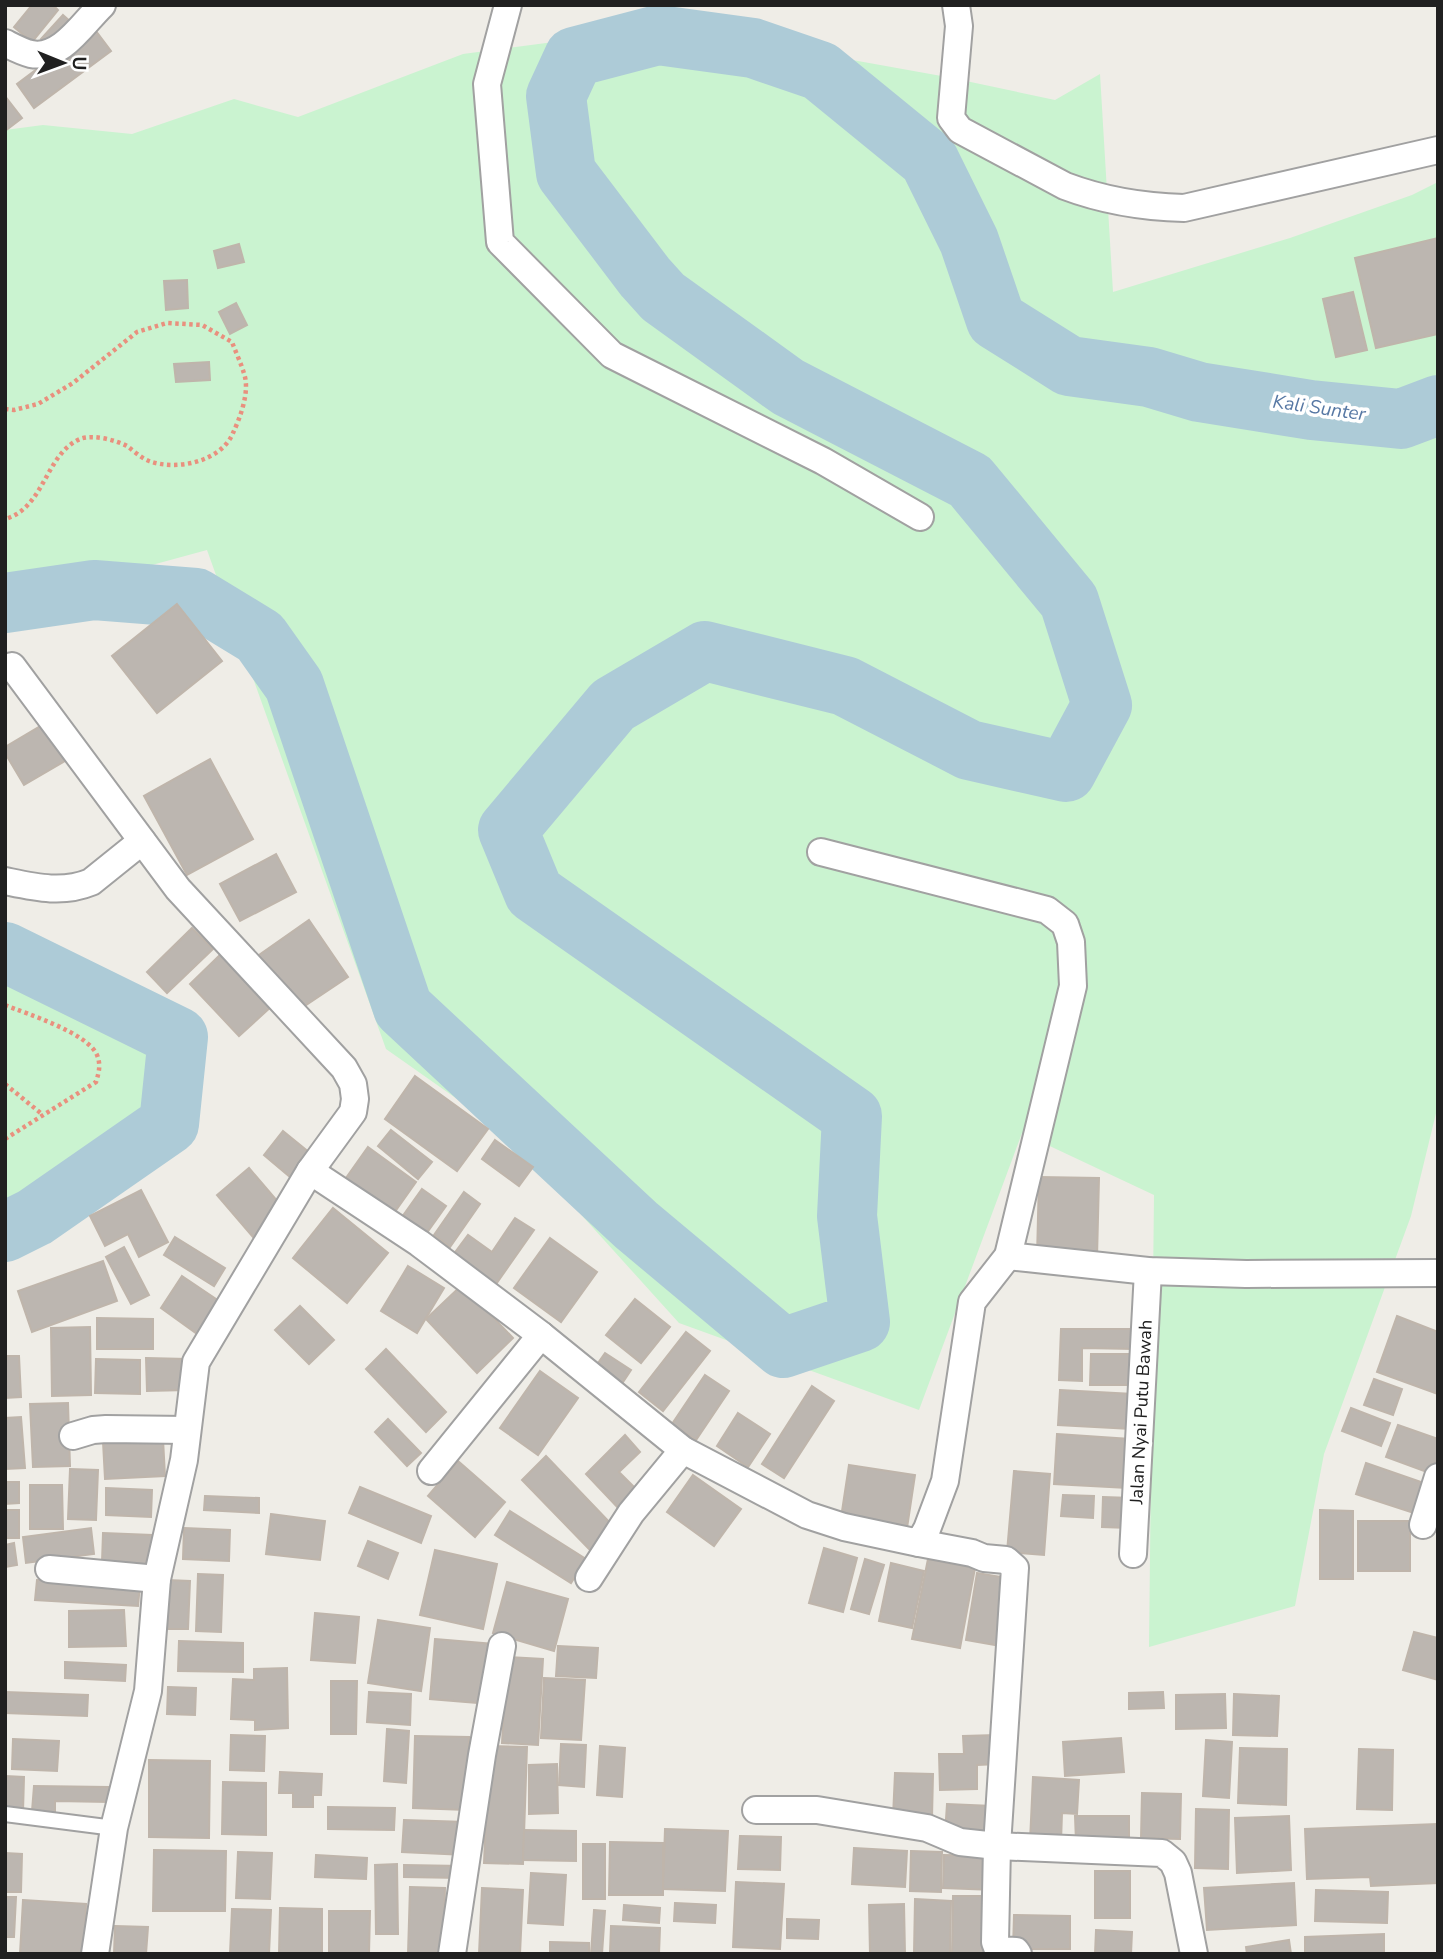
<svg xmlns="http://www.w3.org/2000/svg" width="1443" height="1959" viewBox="0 0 1443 1959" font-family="'Nunito Sans',sans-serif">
  <rect width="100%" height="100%" fill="#efede7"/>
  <g fill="#caf3d0">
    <polygon points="668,27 947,77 1055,100 1100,74 1113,292 1290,238 1412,195 1438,182 1438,1105 1411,1216 1324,1454 1295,1606 1149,1647 1154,1195 1022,1133 919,1410 679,1323 511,1137 386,1049 207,550 5,605 5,130 43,125 132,134 234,99 298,117 463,54"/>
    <polygon points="5,933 185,1078 5,1259"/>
  </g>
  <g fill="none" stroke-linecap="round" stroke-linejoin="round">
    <g stroke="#adcbd7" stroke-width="60">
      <polyline points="5,603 94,590 196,598 260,637 294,685 403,1008 636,1225 783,1348 860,1322 847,1216 852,1116 534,893 508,830 613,705 705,651 845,686 969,750 1066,772 1102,705 1069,601 970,481 788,387 663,297 645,277 566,173 556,96 574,57 658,35 753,48 820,71 929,160 969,241 996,320 1069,366 1149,377 1199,392 1311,410 1401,419 1438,405"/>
      <polyline points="5,952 178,1037 169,1124 35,1217 5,1232"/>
    </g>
  </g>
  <g fill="#bcb6b0" stroke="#bfb5ab" stroke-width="2">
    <polygon points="32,5 53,5 58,10 32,42 14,27"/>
    <polygon points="63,15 71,22 49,47 41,39"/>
    <polygon points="93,27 111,51 34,108 17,84"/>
    <polygon points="5,96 22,118 5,131"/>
    <polygon points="1438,238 1438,334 1376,348 1355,258"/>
    <polygon points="239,244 244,262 218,268 214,251"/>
    <polygon points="187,280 188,308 166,310 164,281"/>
    <polygon points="1353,292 1367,350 1336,357 1323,299"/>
    <polygon points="236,303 247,325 230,334 219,312"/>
    <polygon points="209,362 210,380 176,382 174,364"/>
    <polygon points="177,604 222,661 157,713 112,656"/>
    <polygon points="44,724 65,761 24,785 5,753 5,747"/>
    <polygon points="210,759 253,839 187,875 144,796"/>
    <polygon points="276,854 296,892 240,921 220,884"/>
    <polygon points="309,920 348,977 297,1011 259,955"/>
    <polygon points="192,928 213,949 167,993 147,972"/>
    <polygon points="222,953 272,1006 239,1036 190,984"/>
    <polygon points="415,1076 488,1129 457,1171 385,1119"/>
    <polygon points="391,1130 432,1162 418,1179 378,1146"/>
    <polygon points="283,1131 316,1158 296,1182 264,1155"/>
    <polygon points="495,1140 533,1167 519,1186 482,1159"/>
    <polygon points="368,1147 416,1182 394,1213 346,1178"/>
    <polygon points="249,1168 284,1209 253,1237 217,1195"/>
    <polygon points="1039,1177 1099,1178 1097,1258 1037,1257"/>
    <polygon points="422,1189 446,1206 421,1241 397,1224"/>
    <polygon points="141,1190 168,1242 139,1257 128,1234 105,1246 90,1216"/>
    <polygon points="464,1192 480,1204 450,1247 434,1235"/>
    <polygon points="333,1208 388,1253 347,1303 293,1258"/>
    <polygon points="515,1218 534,1230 494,1287 453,1255 468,1235 492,1252"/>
    <polygon points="175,1237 225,1268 214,1286 164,1255"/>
    <polygon points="550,1238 597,1272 561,1322 514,1288"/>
    <polygon points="124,1247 149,1295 131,1304 106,1257"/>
    <polygon points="103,1261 117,1301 32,1332 18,1291"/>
    <polygon points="408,1266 444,1288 417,1333 381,1311"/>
    <polygon points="182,1276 222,1303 200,1336 161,1308"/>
    <polygon points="462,1285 513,1338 477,1373 426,1319"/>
    <polygon points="635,1299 670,1327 641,1363 606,1335"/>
    <polygon points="300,1306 334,1340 309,1364 275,1330"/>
    <polygon points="1397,1316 1438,1332 1438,1394 1377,1372"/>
    <polygon points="97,1318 153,1319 153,1349 97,1349"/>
    <polygon points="90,1327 91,1395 52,1396 51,1328"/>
    <polygon points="1061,1329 1134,1329 1134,1349 1082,1348 1082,1381 1059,1380"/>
    <polygon points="686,1332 710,1351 663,1411 639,1392"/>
    <polygon points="386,1349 446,1412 426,1432 366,1369"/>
    <polygon points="605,1353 631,1370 617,1391 591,1373"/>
    <polygon points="1091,1354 1141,1354 1141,1385 1090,1385"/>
    <polygon points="5,1356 19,1356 21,1397 5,1398"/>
    <polygon points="146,1358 187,1359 187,1390 147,1391"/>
    <polygon points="96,1359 140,1360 140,1394 95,1393"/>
    <polygon points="540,1371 578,1398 538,1455 500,1428"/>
    <polygon points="705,1375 729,1391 696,1440 672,1424"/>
    <polygon points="1374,1379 1402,1389 1393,1415 1364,1405"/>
    <polygon points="812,1386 834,1401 784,1478 762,1464"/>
    <polygon points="1060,1390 1133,1394 1131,1429 1058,1425"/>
    <polygon points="68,1403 70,1466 33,1467 30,1404"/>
    <polygon points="1351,1408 1390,1423 1381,1446 1342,1431"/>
    <polygon points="738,1413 770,1434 748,1467 717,1446"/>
    <polygon points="21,1417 25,1468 5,1469 5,1418"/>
    <polygon points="388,1419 421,1453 407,1466 375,1432"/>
    <polygon points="1398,1425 1438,1439 1438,1467 1435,1475 1386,1457"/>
    <polygon points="1057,1434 1130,1439 1127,1488 1054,1484"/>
    <polygon points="625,1435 640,1452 619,1472 641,1494 622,1512 586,1474"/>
    <polygon points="163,1439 165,1476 105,1479 103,1442"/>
    <polygon points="546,1456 615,1528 591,1551 522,1480"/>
    <polygon points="458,1461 505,1502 475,1537 428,1496"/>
    <polygon points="1366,1463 1430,1485 1420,1515 1356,1494"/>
    <polygon points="849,1465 915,1475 907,1528 841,1518"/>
    <polygon points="70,1469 98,1470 96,1520 68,1519"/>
    <polygon points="1014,1471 1050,1474 1044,1555 1007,1552"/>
    <polygon points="693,1475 741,1509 714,1546 667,1512"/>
    <polygon points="5,1482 19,1482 19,1503 5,1504"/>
    <polygon points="30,1485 62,1485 63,1529 30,1529"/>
    <polygon points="360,1487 431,1516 421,1543 349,1513"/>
    <polygon points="106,1488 152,1490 151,1517 106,1515"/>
    <polygon points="1063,1495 1094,1496 1093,1518 1061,1516"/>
    <polygon points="205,1496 259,1498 259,1513 204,1510"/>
    <polygon points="1103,1497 1131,1498 1129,1528 1102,1527"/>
    <rect x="5" y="1510" width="14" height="28"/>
    <polygon points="1320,1510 1353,1511 1353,1579 1320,1579"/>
    <polygon points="510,1511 586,1559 571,1583 495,1535"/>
    <polygon points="271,1514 325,1521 320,1560 266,1554"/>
    <rect x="1358" y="1521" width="52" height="50"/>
    <polygon points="91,1528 94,1554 26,1563 23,1537"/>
    <polygon points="184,1528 230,1530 229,1561 183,1559"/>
    <polygon points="103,1533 152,1535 151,1565 102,1562"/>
    <polygon points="368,1541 398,1553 388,1579 358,1566"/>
    <polygon points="14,1543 17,1565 5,1567 5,1545"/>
    <polygon points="824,1548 857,1558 843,1612 809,1603"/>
    <polygon points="435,1550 497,1564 483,1629 420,1615"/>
    <polygon points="865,1559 884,1565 869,1614 851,1609"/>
    <polygon points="928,1559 975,1568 960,1648 912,1639"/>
    <polygon points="891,1563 924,1571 912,1628 879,1621"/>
    <polygon points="977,1573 1013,1579 1001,1646 966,1640"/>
    <polygon points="198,1574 223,1575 221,1632 196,1631"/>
    <polygon points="37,1580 140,1585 138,1606 35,1600"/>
    <polygon points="167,1580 190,1581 188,1629 165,1629"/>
    <polygon points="507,1582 568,1599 554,1651 493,1633"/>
    <polygon points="124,1610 126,1646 69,1647 69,1611"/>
    <polygon points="315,1613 359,1617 355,1663 311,1660"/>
    <polygon points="378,1620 430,1628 421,1691 368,1683"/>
    <polygon points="1414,1632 1438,1638 1438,1680 1403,1670"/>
    <polygon points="435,1639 494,1644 489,1704 430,1699"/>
    <polygon points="179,1641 243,1643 243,1672 178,1671"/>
    <polygon points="558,1646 598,1648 596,1678 556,1676"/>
    <polygon points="507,1657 543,1659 538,1745 502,1743"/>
    <polygon points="65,1662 126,1665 125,1681 65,1678"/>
    <polygon points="287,1668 288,1728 255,1730 255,1720 231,1719 233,1679 254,1680 254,1669"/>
    <polygon points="544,1678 585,1680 581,1740 541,1738"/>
    <polygon points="331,1681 357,1681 356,1734 331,1734"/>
    <polygon points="168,1687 196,1688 195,1715 167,1714"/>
    <polygon points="5,1692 88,1695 87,1716 5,1713"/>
    <polygon points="369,1692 411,1694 410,1725 367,1722"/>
    <polygon points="1163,1692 1164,1708 1129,1709 1129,1693"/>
    <polygon points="1225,1694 1226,1728 1176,1729 1176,1695"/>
    <polygon points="1234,1694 1279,1696 1277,1736 1233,1735"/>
    <polygon points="387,1729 409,1731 406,1783 384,1781"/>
    <polygon points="231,1735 265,1736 264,1771 230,1770"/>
    <polygon points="996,1735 997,1764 977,1765 977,1789 940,1790 939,1754 964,1754 963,1736"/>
    <polygon points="415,1736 469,1737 467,1810 413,1808"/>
    <polygon points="1121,1738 1124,1772 1065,1776 1063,1742"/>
    <polygon points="13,1739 59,1741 57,1771 12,1769"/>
    <polygon points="1206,1740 1232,1742 1229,1798 1203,1796"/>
    <polygon points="561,1744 586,1745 584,1787 559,1785"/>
    <polygon points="489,1746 527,1747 523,1864 484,1863"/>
    <polygon points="600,1746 625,1748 622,1797 597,1795"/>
    <polygon points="1240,1748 1287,1749 1286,1805 1238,1803"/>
    <polygon points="1359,1749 1393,1750 1392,1810 1357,1809"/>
    <polygon points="149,1760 210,1761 209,1838 149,1837"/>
    <polygon points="557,1764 558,1813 529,1814 529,1765"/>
    <polygon points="280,1772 322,1774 321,1795 313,1795 313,1807 293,1807 293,1793 279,1793"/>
    <polygon points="895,1773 933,1774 932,1818 893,1817"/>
    <polygon points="5,1776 24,1777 23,1812 5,1812"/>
    <polygon points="1033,1777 1079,1780 1077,1814 1062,1813 1061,1842 1030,1841"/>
    <polygon points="223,1782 266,1783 266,1835 222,1834"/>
    <polygon points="34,1786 109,1787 109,1802 55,1801 55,1812 32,1811"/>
    <polygon points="1142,1793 1181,1794 1180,1839 1141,1838"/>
    <polygon points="947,1804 992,1806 990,1836 945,1834"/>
    <polygon points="328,1807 395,1808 394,1830 328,1829"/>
    <polygon points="1196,1809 1229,1810 1228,1869 1195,1868"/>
    <polygon points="1075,1816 1129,1816 1129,1842 1076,1842"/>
    <polygon points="1289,1816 1291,1870 1237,1873 1235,1818"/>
    <polygon points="404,1820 466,1822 465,1855 402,1852"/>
    <polygon points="1437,1824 1438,1883 1371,1886 1370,1877 1307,1879 1305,1829"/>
    <polygon points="665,1829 728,1831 725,1891 663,1889"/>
    <polygon points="524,1830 576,1831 576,1861 523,1860"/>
    <polygon points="740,1836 781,1837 780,1870 738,1869"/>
    <polygon points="610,1842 663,1843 663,1895 609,1895"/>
    <rect x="583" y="1844" width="22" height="55"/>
    <polygon points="854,1848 907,1851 905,1887 852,1884"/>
    <polygon points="154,1850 226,1851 225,1911 153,1911"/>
    <polygon points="911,1851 942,1852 941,1892 910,1891"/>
    <polygon points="238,1852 272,1853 270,1899 236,1898"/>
    <polygon points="5,1853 22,1854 21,1892 5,1892"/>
    <polygon points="316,1855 367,1858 366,1879 315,1877"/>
    <polygon points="944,1855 995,1856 994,1890 943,1888"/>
    <polygon points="397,1864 398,1934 376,1934 375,1865"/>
    <polygon points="404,1865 462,1866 461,1878 404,1877"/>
    <rect x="1095" y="1871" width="35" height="47"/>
    <polygon points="531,1873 566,1875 563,1925 528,1923"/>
    <polygon points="736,1882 784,1884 780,1949 733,1947"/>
    <polygon points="1294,1883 1296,1925 1207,1930 1204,1888"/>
    <polygon points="410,1887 445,1888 443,1954 408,1954"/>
    <polygon points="482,1888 523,1890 520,1954 479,1954"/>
    <polygon points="1316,1890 1388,1892 1387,1923 1315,1921"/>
    <polygon points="953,1896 993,1896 992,1954 952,1954"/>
    <polygon points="5,1897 16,1897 14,1937 5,1937"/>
    <polygon points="915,1899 951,1901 950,1954 914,1954"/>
    <polygon points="23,1900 86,1904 84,1954 20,1954"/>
    <polygon points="675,1903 716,1905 715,1923 674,1921"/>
    <polygon points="904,1904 905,1954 870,1954 869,1905"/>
    <polygon points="624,1905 660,1908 659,1923 623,1920"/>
    <polygon points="280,1908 322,1909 322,1954 279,1954"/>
    <polygon points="232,1909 271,1910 269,1954 230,1954"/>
    <polygon points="594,1910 605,1911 602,1954 591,1954"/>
    <polygon points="329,1911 370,1911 369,1954 329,1954"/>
    <polygon points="1014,1915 1070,1916 1070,1949 1013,1949"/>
    <polygon points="787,1919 819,1920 818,1939 787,1938"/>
    <polygon points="115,1926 148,1927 146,1954 114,1954"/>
    <polygon points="611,1926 660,1928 659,1954 610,1952"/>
    <polygon points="1096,1930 1132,1932 1131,1954 1095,1954"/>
    <polygon points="1384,1934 1384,1954 1305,1954 1305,1937"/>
    <polygon points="1289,1940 1291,1954 1247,1954 1246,1947"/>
    <polygon points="550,1942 589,1943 589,1954 550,1954"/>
  </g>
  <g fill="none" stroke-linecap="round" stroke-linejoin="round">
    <defs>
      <polyline id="service" points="5,1814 114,1828"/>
      <g id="minor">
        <polyline points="508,5 487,84 500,242 612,355 823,461 920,517"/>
        <path d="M956,5L959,26L951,118L960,130L1065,186C1102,200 1145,207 1184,208L1438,150"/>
        <path d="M5,43C13,47 22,52 31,54C61,60 83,23 102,5"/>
        <polyline points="12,666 178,889 344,1068 353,1084 355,1099 353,1112 310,1171 196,1362 184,1460 157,1579 148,1691 114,1828 95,1954"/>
        <path d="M5,881C34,887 62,894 91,882L142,841"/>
        <polyline points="310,1171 419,1243 541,1335 683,1450 807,1515 844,1527 919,1543 927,1529 945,1481 972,1302 1008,1256 1073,986 1071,942 1065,924 1047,910 821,852"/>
        <polyline points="1008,1256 1148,1271 1246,1274 1438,1273"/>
        <polyline points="73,1436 93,1430 106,1429 187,1430"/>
        <polyline points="431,1471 541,1335"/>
        <polyline points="1423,1525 1438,1477"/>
        <polyline points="919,1543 972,1553 984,1558 1006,1560 1015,1568 997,1846 995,1942 998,1950 1016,1951 1018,1954"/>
        <polyline points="1133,1554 1148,1271"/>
        <polyline points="49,1569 157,1579"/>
        <polyline points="589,1578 631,1513 683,1450"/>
        <polyline points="756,1810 817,1810 927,1828 960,1842 997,1846 1162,1853 1173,1862 1178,1873 1194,1954"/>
        <polyline points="452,1954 482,1755 502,1646"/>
      </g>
    </defs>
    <use href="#service" stroke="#a1a1a1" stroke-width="18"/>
    <use href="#minor" stroke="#a1a1a1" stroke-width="30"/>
    <g stroke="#e9907e" stroke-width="4.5" stroke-dasharray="3.5 3.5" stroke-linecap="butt">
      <path d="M5,409L14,410L38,404L73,383L137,332L167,323L202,325L232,342C236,353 242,365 245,377C249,394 240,418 233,433C221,462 176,471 149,461C141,458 134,451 127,446C116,440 92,434 80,439C45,454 45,508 5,519"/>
      <path d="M5,1005C27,1014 88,1033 97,1055C101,1065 99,1072 96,1082L5,1139"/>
      <polyline points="5,1084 43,1115"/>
    </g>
    <use href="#service" stroke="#fff" stroke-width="14"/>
    <use href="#minor" stroke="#fff" stroke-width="26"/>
  </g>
  <g text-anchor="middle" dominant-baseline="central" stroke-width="7" stroke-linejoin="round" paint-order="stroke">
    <g font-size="18" fill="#202020" stroke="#fff">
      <text transform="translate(1141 1412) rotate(-87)">Jalan Nyai Putu Bawah</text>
    </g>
    <g font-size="19" font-style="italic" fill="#5778a4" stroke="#fff">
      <text transform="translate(1319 408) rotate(8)">Kali Sunter</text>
    </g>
  </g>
  <rect width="1443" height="1959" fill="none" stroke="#202020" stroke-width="14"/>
  <g transform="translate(63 63) rotate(91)" stroke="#ffffff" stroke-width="5" paint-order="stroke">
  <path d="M0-5L12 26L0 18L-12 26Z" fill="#202020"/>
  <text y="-10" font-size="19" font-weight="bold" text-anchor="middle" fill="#202020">U</text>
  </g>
</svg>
